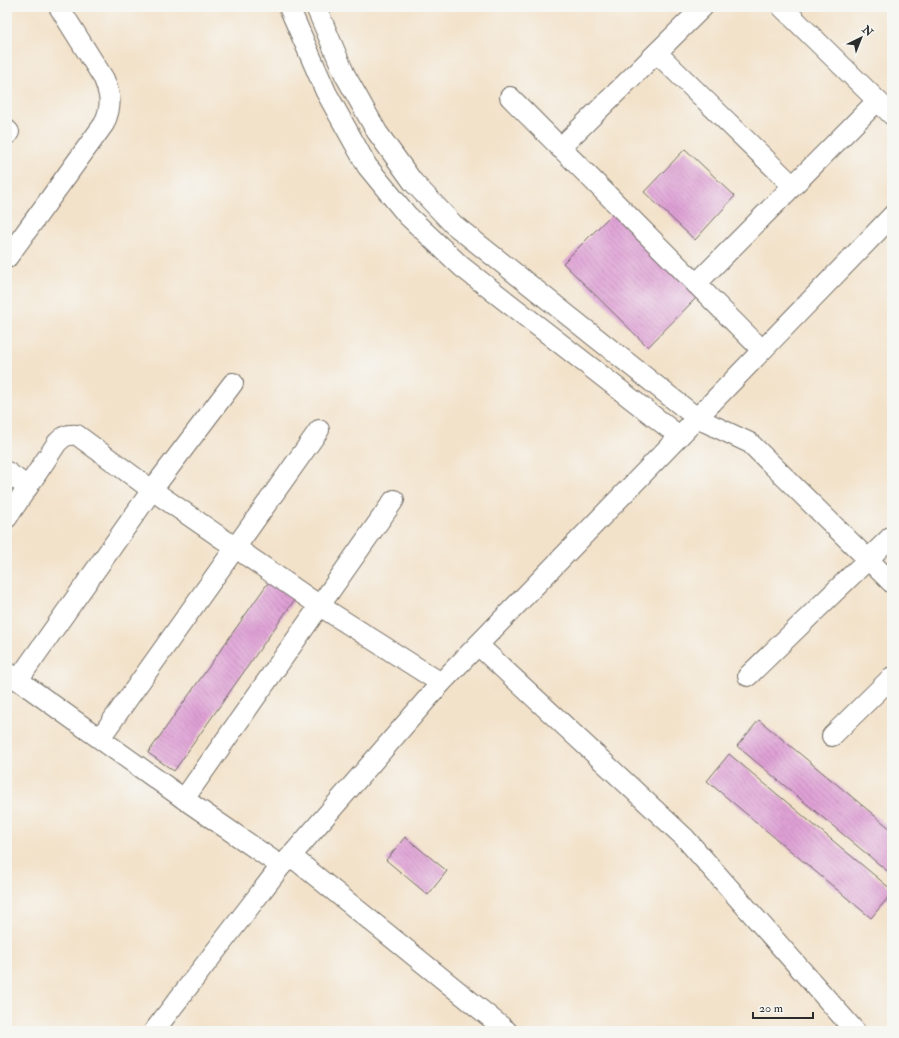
<svg xmlns="http://www.w3.org/2000/svg" width="899" height="1038" viewBox="0 0 899 1038" font-family="'IM FELL Double Pica',serif">
  <defs>
    <pattern id="building-back-hatch" width="6" height="6" patternUnits="userSpaceOnUse"><rect width="6" height="6" fill="#dfa0d5"/><path d="M-1 5l2 2M0 0l6 6M5-1l2 2" fill="none" stroke="#b583ad"/></pattern>
  </defs>
  <rect width="100%" height="100%" fill="#f6f6f2"/>
  <filter id="ink" filterUnits="userSpaceOnUse"><feTurbulence type="fractalNoise" baseFrequency=".025" numOctaves="2"/><feDisplacementMap in="SourceGraphic" scale="8" xChannelSelector="R" yChannelSelector="G"/><feConvolveMatrix kernelMatrix="1 2 1 2 8 2 1 2 1" color-interpolation-filters="sRGB"/></filter>
  <filter id="wash" filterUnits="userSpaceOnUse"><feTurbulence type="fractalNoise" baseFrequency=".012" numOctaves="4" result="noise"/><feDisplacementMap in="SourceGraphic" scale="16" xChannelSelector="R" yChannelSelector="G"/><feGaussianBlur stdDeviation="0.9" result="paint"/><feColorMatrix in="noise" values="0 0 0 0 0 0 0 0 0 0 0 0 0 0 0 0 0 1.4 0 .05"/><feComposite in="paint" operator="in"/></filter>
  <g filter="url(#wash)">
    <rect width="100%" height="100%" fill="#f3e2ca"/>
    <g id="blocks">
      <g fill="url(#building-back-hatch)">
        <polygon points="685,149 735,196 695,240 644,192"/>
        <polygon points="615,211 699,295 648,347 563,263"/>
        <polygon points="272,577 298,595 174,771 148,753"/>
        <polygon points="759,720 892,830 892,875 737,746"/>
        <polygon points="729,754 892,890 892,893 871,918 707,781"/>
        <polygon points="405,837 447,871 428,895 386,860"/>
      </g>
    </g>
  </g>
  <g filter="url(#ink)">
    <use href="#blocks" fill-opacity="0" stroke="#716b63" stroke-width="1"/>
    <g fill="none" stroke-linecap="round" stroke-linejoin="round">
      <defs>
        <g id="minor">
          <polyline points="289,7 326,92 367,166 407,215 462,267 679,436"/>
          <polyline points="316,7 345,75 377,132 413,182 453,224 697,418 750,443 892,583"/>
          <polyline points="782,7 892,115"/>
          <polyline points="657,53 793,186"/>
          <polyline points="510,97 762,350"/>
          <polyline points="7,130 9,132 7,135"/>
          <polyline points="560,148 703,7"/>
          <path d="M7,258L104,124C112,106 111,97 104,79L59,7"/>
          <polyline points="696,284 877,101"/>
          <polyline points="7,472 28,487"/>
          <path d="M7,518L57,443C64,436 67,434 77,435L152,490L320,606L441,683"/>
          <polyline points="478,645 685,838 855,1031"/>
          <polyline points="7,672 184,799 281,866"/>
          <polyline points="748,676 892,536"/>
          <polyline points="18,680 152,490 233,383"/>
          <polyline points="832,736 892,677"/>
          <polyline points="100,738 319,430"/>
          <polyline points="184,799 394,500"/>
          <polyline points="291,856 507,1031"/>
          <polyline points="154,1031 281,866 291,856 441,683 892,216"/>
        </g>
      </defs>
      <use href="#minor" stroke="#716b63" stroke-width="22"/>
      <use href="#minor" stroke="#fff" stroke-width="20"/>
    </g>
  </g>
  <rect width="899" height="1038" fill="none" stroke="#f6f6f2" stroke-width="24"/>
  <g transform="translate(861 38) rotate(43)" stroke="#f6f6f2" stroke-width="3" paint-order="stroke">
  <path d="M0-3L7 15L0 10L-7 15Z" fill="#2b2b2b"/>
  <text y="-6" font-size="11" font-weight="bold" text-anchor="middle" fill="#2b2b2b">N</text>
  </g>
  <path d="M753 1012v6h60v-6" fill="none" stroke="#2b2b2b" stroke-width="2"/>
  <text x="759" y="1012" font-size="12" fill="#2b2b2b" stroke="#f6f6f2" stroke-width="3" paint-order="stroke">20 m</text>
</svg>
